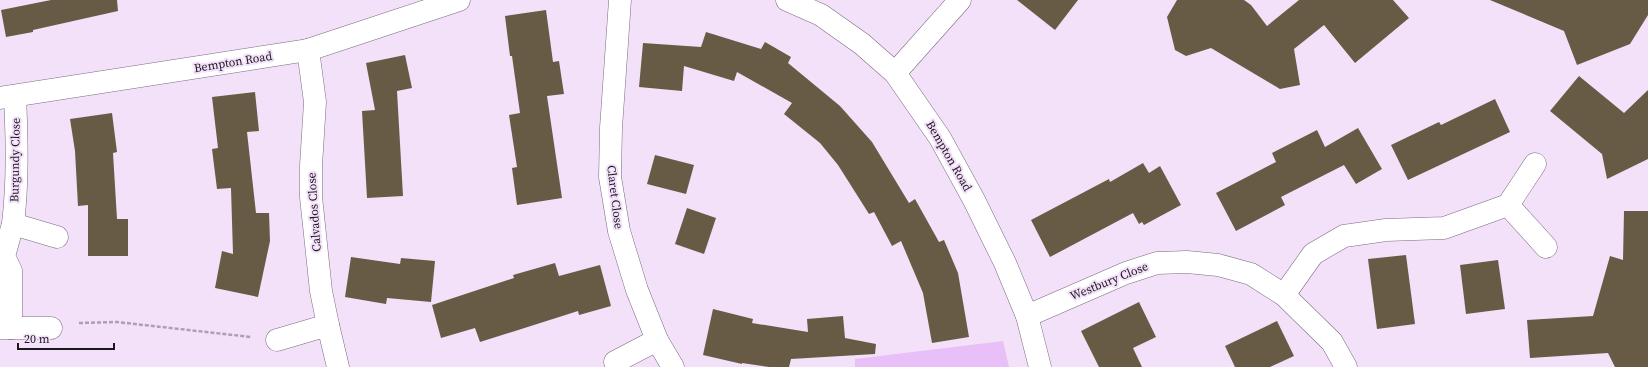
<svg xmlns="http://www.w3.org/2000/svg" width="1648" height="367" viewBox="0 0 1648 367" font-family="'Source Serif 4',serif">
  <rect width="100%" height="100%" fill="#f3e1f9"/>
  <polygon fill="#e8bff6" points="1003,341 1009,367 855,367 855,359"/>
  <g fill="#685b45">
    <polygon points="51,0 117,0 118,11 33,30 33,32 6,37 1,10"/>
    <polygon points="1017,0 1078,0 1055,30"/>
    <polygon points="1177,0 1244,0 1251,5 1267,26 1299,0 1393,0 1409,18 1355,63 1324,25 1294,49 1300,85 1280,89 1211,48 1186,56 1175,50 1167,17"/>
    <polygon points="1490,0 1648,0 1648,15 1630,44 1577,65 1564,31"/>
    <polygon points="546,10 553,62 559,61 564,94 547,96 562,198 517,205 512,168 517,167 509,115 520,113 512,56 510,56 505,16"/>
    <polygon points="706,32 761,49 765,42 791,57 788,63 840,106 872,142 909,203 915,199 939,242 944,240 958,273 969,337 932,343 923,293 901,241 892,246 874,212 869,214 838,165 820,143 784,114 792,103 737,72 734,81 684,66 682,91 639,87 643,43 701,47"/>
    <polygon points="405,55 412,88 397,91 403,196 367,198 362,111 375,110 366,63"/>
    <polygon points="1579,76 1624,113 1648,90 1648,159 1607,179 1602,154 1550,111"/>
    <polygon points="255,92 259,131 247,132 256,213 269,213 270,241 258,297 215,288 222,251 233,254 231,188 217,189 212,149 218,148 212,97"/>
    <polygon points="1495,99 1510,132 1408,180 1391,145 1439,122 1441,125"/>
    <polygon points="112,113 117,152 113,153 117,219 128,219 128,256 88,256 88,205 78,206 75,151 70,119"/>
    <polygon points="1358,128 1382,169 1356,184 1344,165 1281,197 1285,205 1236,231 1216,193 1276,162 1272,153 1317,130 1325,147"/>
    <polygon points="655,155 694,165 686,194 647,184"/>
    <polygon points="1143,163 1149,173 1160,166 1181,205 1144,225 1142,222 1139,224 1133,213 1050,257 1031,220 1109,179 1110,182"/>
    <polygon points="687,208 716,218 704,254 675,244"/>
    <polygon points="1624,211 1648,211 1648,367 1615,367 1608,353 1530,358 1527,320 1593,316 1610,256 1623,260"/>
    <polygon points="1406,255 1415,324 1377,329 1368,259"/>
    <polygon points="351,257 400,264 401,258 435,261 431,302 387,298 386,304 345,297"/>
    <polygon points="1498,260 1505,309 1466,314 1460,265"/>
    <polygon points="555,263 559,276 600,265 611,306 579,315 578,311 480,342 475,328 441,338 432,305 514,278 513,275"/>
    <polygon points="1139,302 1156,337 1133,348 1142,367 1099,367 1081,331"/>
    <polygon points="713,309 753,319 752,323 808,332 807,319 843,316 845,338 876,344 875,354 791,359 789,367 769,367 742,363 742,364 703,355"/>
    <polygon points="1277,321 1294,356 1270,367 1235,367 1225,346"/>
  </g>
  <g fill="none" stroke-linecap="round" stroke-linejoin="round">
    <defs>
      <g id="minor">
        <polyline points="787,0 821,15 862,44 895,73 940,138 974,200 1005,263 1027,316 1040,367"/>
        <polyline points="308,50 315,102 311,166 311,197 321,291 328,325"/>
        <polyline points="895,73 960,0"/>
        <polyline points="0,98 308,50 459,0"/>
        <polyline points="1508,205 1546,247"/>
        <path d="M13,224C18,181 17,140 15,96"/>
        <polyline points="1284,295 1313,254 1344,236 1386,230 1444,228 1508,205 1535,164"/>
        <polyline points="1027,316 1126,273 1157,263 1187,262 1218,265 1251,274 1284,295 1332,342 1346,367"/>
        <polyline points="0,328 51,328"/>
        <polyline points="11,328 11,271 4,256 13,224 57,237"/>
        <polyline points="277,340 328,325 338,367"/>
        <polyline points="657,340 673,367"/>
        <polyline points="615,362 657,340 637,290 619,231 610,177 611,128 620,0"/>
      </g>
    </defs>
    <use href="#minor" stroke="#7a6b80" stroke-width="23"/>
    <polyline stroke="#ad9fb1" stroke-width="2.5" stroke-dasharray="4 2" stroke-linecap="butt" points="79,323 117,322 251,337"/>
    <use href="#minor" stroke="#fff" stroke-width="22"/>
  </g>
  <g text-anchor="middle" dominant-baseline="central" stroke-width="4" stroke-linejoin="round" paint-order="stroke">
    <g font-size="12" fill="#1d171f" stroke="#f3e1f9">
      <text transform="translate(233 62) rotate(-9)">Bempton Road</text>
      <text transform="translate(949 156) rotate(60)">Bempton Road</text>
      <text transform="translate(15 160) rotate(-89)">Burgundy Close</text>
      <text transform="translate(615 197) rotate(83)">Claret Close</text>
      <text transform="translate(314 212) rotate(-94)">Calvados Close</text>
      <text transform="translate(1109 281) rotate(-22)">Westbury Close</text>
    </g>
  </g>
  <path d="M18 343v6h96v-6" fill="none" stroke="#1d171f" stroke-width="2"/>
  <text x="24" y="343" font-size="12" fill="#1d171f" stroke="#f3e1f9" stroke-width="3" paint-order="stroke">20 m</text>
</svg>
